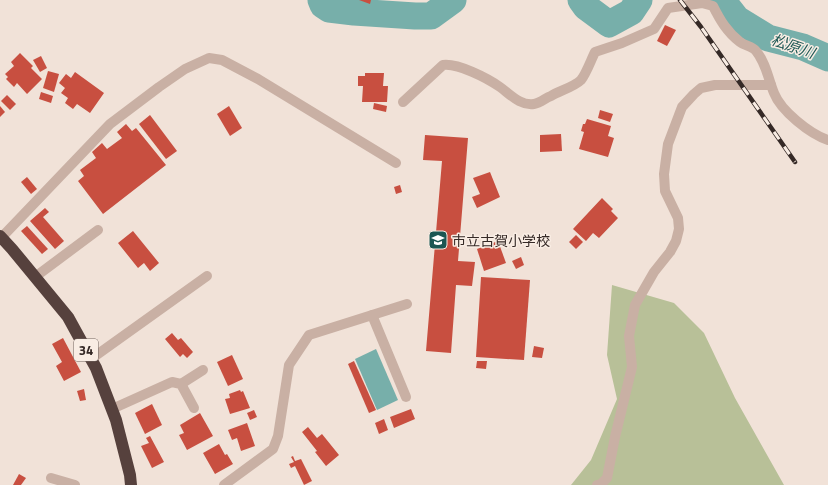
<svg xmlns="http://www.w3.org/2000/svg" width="828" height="485" viewBox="0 0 828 485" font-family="'Titillium Web','Noto Sans JP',sans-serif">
  <rect width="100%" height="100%" fill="#f1e2d8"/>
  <polygon fill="#b8c098" points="612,285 674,303 704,333 735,398 784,485 571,485 591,460 617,399 607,355"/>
  <polygon fill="#77afaa" points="376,349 398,400 377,410 355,359"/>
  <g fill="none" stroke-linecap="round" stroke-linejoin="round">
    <g stroke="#77afaa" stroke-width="27">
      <polyline points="321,0 323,5 329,9 354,12 415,16 431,16 453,0"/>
      <polyline points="581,0 586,7 609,24 631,12 639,0"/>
      <polyline points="722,0 737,19 768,38 803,47 828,58"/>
    </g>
  </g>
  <g fill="#c84f40">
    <polygon points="359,0 371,0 370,4"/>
    <polygon points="665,25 676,30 667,46 657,41"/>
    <polygon points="20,53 33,66 31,68 42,79 27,94 17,83 14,87 6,79 8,77 5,74 14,66 11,62"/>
    <polygon points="41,56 47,68 40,72 33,60"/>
    <polygon points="48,71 59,74 54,92 43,88"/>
    <polygon points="75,72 104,93 90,113 77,104 73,109 65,103 68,98 61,93 65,88 59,83 66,74 71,78"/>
    <polygon points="365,73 384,73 383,86 388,86 387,102 362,102 363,86 358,86 358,76 365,76"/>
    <polygon points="41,92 53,96 51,103 39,99"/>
    <polygon points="7,95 16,104 10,110 1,101"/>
    <polygon points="374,103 387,106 386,112 373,109"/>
    <polygon points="0,106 5,112 0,117"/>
    <polygon points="229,106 242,128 230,136 217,114"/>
    <polygon points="600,110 613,114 610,122 598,118"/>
    <polygon points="150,115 177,151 166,159 139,124"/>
    <polygon points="587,119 611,126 608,136 614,138 608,157 579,149 584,132 581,131 583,124 585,124"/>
    <polygon points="126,124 132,131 136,128 166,165 103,214 78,181 84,176 80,170 96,158 92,152 102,143 107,149 122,138 117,132"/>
    <polygon points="561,134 562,151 540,152 540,135"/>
    <polygon points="425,135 468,138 458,261 475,262 472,286 456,285 451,353 426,351 442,161 423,160"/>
    <polygon points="490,172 500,197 477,208 472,197 480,194 473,178"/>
    <polygon points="27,177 37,189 31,194 21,182"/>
    <polygon points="400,185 402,192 396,194 394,187"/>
    <polygon points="602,198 613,209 611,211 618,218 599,238 593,233 586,241 573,229"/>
    <polygon points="45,208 49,212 43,217 64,241 55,249 30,221"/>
    <polygon points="27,226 48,249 42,254 21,231"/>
    <polygon points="133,231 159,263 150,271 144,263 138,268 118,243"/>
    <polygon points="576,235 583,242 576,249 569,242"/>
    <polygon points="498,241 506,263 484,271 477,249"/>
    <polygon points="521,257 524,265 516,269 512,261"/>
    <polygon points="481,277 530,280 524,360 476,357"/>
    <polygon points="172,333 178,340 181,338 193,352 187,358 183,354 180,357 165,339"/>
    <polygon points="63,338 81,372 64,381 56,366 62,362 52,344"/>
    <polygon points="534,346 544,348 542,358 532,357"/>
    <polygon points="232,355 243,379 228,386 217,362"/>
    <polygon points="354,361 376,410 369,413 348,364"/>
    <polygon points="477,361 487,361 486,369 476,368"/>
    <polygon points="84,389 86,400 80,401 77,391"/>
    <polygon points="240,390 241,392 243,391 250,408 230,414 225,399 230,398 229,394"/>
    <polygon points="152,404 162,425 145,434 135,413"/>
    <polygon points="411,409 415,419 394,428 390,417"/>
    <polygon points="254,410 257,417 250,420 247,413"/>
    <polygon points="200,413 213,436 187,450 179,435 184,433 180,425"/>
    <polygon points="384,419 388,430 379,434 375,423"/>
    <polygon points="247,423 255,446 241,451 237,438 232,440 228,430"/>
    <polygon points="308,427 317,438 322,434 339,455 326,466 315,452 317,451 302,432"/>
    <polygon points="150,436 164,462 152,468 141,446 149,443 146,438"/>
    <polygon points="219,444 225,455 227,454 233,464 215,474 203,453"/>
    <polygon points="293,456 295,461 301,459 312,481 304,485 295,466 291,468 289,464 294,462 291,457"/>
    <polygon points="19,474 26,478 21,485 13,485"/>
  </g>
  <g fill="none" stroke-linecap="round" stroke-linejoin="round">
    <g stroke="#c9b0a4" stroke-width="10">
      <path d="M403,102L443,65C458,63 487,78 500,87C510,94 520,106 534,104C541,103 545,98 551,96C559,91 574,87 581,80C586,74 591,60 595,52L622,43L654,29L668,8L702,3L713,6C720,20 727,32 740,42C745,46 752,46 756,51C766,63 768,78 774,93C781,111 810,134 828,140"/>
      <polyline points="2,237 110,124 159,87 185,69 209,58 222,60 258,79 396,163"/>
      <polyline points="35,277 98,230"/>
      <polyline points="372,315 406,397"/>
      <polyline points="91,359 207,276"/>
      <polyline points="181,384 203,370"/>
      <polyline points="112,409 172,382 181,384 194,408"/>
      <polyline points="51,478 75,485"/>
      <polyline points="224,485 273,449 278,436 289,365 309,335 407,304"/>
      <polyline points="597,485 601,484 607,478 615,437 632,367 629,336 635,305 654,272 670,252 676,241 679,229 678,218 665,191 664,174 668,144 682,107 694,94 701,88 715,85 771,85"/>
    </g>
    <polyline stroke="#56413d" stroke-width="12" points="0,236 12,249 68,317 96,368 116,420 130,475 131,485"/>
    <defs>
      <polyline id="rail" points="680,0 701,27 795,162"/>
    </defs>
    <use href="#rail" stroke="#352926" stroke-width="4.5"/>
    <use href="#rail" stroke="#f9ede4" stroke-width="3" stroke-dasharray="9" stroke-linecap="butt"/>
  </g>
  <defs>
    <symbol id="school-square" viewBox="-11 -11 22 22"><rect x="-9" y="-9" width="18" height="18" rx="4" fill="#1b5653" stroke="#f9ede4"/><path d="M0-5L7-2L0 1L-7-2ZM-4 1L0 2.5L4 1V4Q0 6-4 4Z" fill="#fff"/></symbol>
  </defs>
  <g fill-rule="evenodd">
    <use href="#school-square" x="427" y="229" width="22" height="22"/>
  </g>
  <g text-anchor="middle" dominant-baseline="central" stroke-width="3" stroke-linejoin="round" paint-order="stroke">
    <rect fill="#f9ede4" stroke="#70645f" stroke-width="1" x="74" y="339" width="24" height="22" rx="3"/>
    <g font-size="13" font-weight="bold" fill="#352926">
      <text x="86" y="350">34</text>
    </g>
    <g font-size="14" fill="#352926" stroke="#f9ede4" text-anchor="start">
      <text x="452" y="240">市立古賀小学校</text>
    </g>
    <g font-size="15" font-style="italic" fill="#1b5653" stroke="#f9ede4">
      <text transform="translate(793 46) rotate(19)">松原川</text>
    </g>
  </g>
</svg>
